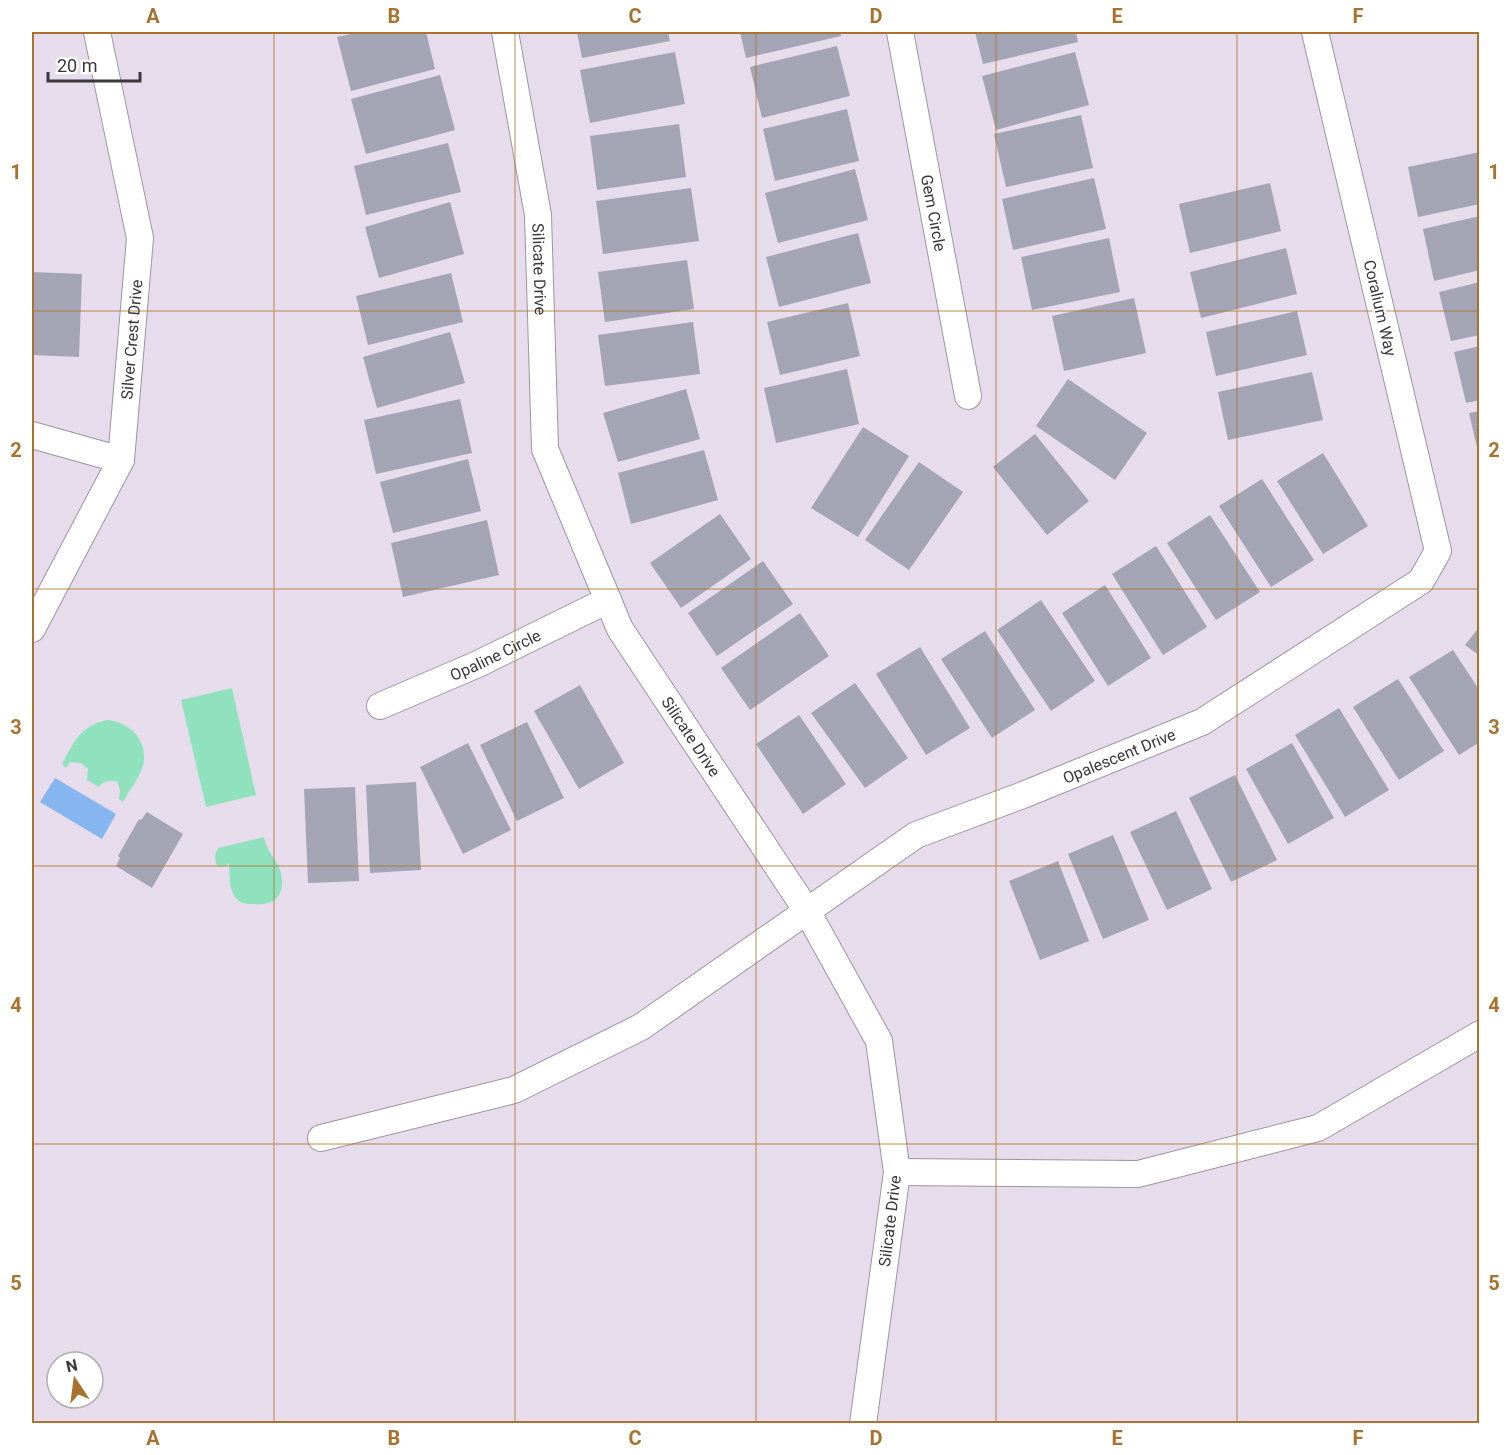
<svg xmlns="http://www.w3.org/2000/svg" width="1511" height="1455" viewBox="0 0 1511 1455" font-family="Roboto,sans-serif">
  <rect width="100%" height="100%" fill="#e7dceb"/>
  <g fill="#90e2be">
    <polygon points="232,688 256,795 206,807 181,700"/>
    <path d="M107,720C130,722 149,741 143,765C140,778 129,790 123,802L119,799L120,790L117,781C110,781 103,780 99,787L87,780L88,769L81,763L70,762L66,768L62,764C74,742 80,726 107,720Z"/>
    <path d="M264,837C268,857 283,862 282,884C281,902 268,905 253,904C246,904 241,904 236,898C228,889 230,874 229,863L226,866L220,867L216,864L215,855L218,848Z"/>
  </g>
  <polygon fill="#85b6ef" points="55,778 116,814 102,839 40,802"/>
  <g fill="#a3a4b4">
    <polygon points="360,32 426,32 435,69 351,91 337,37"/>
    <polygon points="577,32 668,32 670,41 582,58"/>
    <polygon points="740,32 840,32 841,36 746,58"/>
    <polygon points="975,32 1076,32 1078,42 983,64"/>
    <polygon points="837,46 850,96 762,118 750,67"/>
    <polygon points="675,52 685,104 590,123 580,70"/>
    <polygon points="1075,52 1089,105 996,130 982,76"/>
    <polygon points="440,75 455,130 366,154 351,99"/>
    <polygon points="847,109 859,161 775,181 763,129"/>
    <polygon points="1081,115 1093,168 1006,187 994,134"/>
    <polygon points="679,124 686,177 597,190 590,136"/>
    <polygon points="448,143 461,192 366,215 354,166"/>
    <polygon points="1480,152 1480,204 1418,217 1408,167"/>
    <polygon points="855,169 868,220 778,243 765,193"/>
    <polygon points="1094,178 1106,229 1013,250 1002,199"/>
    <polygon points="1270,183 1281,231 1190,253 1179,204"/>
    <polygon points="691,188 699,241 603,254 596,201"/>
    <polygon points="450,202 464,254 379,278 365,227"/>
    <polygon points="1480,216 1480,270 1434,281 1423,229"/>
    <polygon points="858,233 871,283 779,307 766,257"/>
    <polygon points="1109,238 1120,292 1032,310 1021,257"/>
    <polygon points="1286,248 1297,294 1201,318 1190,272"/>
    <polygon points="687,260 694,309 605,322 598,272"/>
    <polygon points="32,272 82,274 79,357 32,355"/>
    <polygon points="451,273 463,322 368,345 356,296"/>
    <polygon points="1480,282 1480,335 1451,341 1439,292"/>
    <polygon points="1134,298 1146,353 1064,371 1052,316"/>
    <polygon points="848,303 860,356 780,375 767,322"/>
    <polygon points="1297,311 1307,355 1216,376 1206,332"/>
    <polygon points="693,322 700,374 605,386 598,335"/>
    <polygon points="450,332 465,383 377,408 363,357"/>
    <polygon points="1480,346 1480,400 1466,403 1454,352"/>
    <polygon points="847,369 859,424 776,443 764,388"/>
    <polygon points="1312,372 1323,420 1228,440 1218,392"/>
    <polygon points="1068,379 1147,433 1115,480 1036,426"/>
    <polygon points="686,389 700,439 618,462 603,413"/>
    <polygon points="460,399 472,453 376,474 364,420"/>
    <polygon points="1480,411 1480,456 1479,456 1469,413"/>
    <polygon points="863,427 909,456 858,537 811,508"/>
    <polygon points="1035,434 1089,501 1047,535 993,467"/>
    <polygon points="704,450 718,500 631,524 618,473"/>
    <polygon points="1323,453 1368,526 1323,554 1277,481"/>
    <polygon points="468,459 481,511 393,533 380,482"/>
    <polygon points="919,462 963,492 909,570 865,540"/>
    <polygon points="1262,479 1314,560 1271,587 1219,506"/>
    <polygon points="720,514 751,559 681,608 650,563"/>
    <polygon points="1210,515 1260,592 1216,620 1167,543"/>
    <polygon points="487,520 499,575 403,597 391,543"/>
    <polygon points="1156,546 1207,627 1163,655 1112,574"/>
    <polygon points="763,561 793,604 717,656 688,613"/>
    <polygon points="1105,585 1151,658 1108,686 1062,613"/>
    <polygon points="1041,600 1095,681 1051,711 997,630"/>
    <polygon points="800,613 829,656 750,710 721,668"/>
    <polygon points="1480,626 1480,656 1465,645"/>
    <polygon points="985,631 1035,710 992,738 941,659"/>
    <polygon points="920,647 970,728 926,755 876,674"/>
    <polygon points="1453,650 1480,691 1480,742 1459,755 1409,677"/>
    <polygon points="1398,679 1444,751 1399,780 1353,707"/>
    <polygon points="855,683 908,758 865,788 811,713"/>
    <polygon points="580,685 624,763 579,789 534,711"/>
    <polygon points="1339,708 1389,790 1345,817 1295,735"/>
    <polygon points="799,715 846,784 803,814 756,744"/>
    <polygon points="527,722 564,798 517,821 480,745"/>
    <polygon points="468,743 511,830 463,854 420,767"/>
    <polygon points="1292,743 1334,818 1288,844 1246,769"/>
    <polygon points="1235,775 1277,860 1231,882 1189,798"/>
    <polygon points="416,782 421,870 370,873 366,785"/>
    <polygon points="355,787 359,881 308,883 304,789"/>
    <polygon points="1176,811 1212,889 1167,910 1130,832"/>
    <polygon points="147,812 183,834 152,888 116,866 120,858 118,856 139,819 141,820"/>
    <polygon points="1113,835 1149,920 1103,939 1068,854"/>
    <polygon points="1058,861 1089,941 1040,960 1009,881"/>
  </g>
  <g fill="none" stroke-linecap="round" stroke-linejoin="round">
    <defs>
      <g id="street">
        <path id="s1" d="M505,32L538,215L545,449L620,629L807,911L879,1041L897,1172L863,1424"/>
        <path id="s2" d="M900,32L968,396"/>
        <polyline points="32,435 121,460"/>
        <path id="s3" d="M32,629L121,460L140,238L97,32"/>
        <path id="s4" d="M380,706L478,664L608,600"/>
        <path id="s5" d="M321,1138L514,1090L641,1027L916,835L1023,795L1202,722L1421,581L1438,551L1315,32"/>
        <polyline points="897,1172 1138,1174 1318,1128 1480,1034"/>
      </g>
    </defs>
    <use href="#street" stroke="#9f94a2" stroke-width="28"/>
    <use href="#street" stroke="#fff" stroke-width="26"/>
  </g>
  <path fill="none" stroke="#a9722e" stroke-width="1.5" stroke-opacity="0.55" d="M274,32V1424M515,32V1424M756,32V1424M996,32V1424M1237,32V1424M32,311H1480M32,589H1480M32,866H1480M32,1144H1480"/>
  <g text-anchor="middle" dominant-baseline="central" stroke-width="5" stroke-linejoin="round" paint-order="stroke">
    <g font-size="16" fill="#3b373d" stroke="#fff">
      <text stroke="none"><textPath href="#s2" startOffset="184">Gem Circle</textPath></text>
      <text stroke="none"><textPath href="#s1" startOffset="240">Silicate Drive</textPath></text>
      <text transform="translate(1380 308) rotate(77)">Coralium Way</text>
      <text stroke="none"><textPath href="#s3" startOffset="312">Silver Crest Drive</textPath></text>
      <text stroke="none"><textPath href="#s4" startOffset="126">Opaline Circle</textPath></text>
      <text stroke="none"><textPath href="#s1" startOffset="744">Silicate Drive</textPath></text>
      <text stroke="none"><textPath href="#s5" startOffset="894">Opalescent Drive</textPath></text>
      <text transform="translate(890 1221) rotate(-83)">Silicate Drive</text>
    </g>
  </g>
  <rect width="1511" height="1455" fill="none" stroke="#ffffff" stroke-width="66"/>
  <g transform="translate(75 1380) rotate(347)"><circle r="28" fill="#ffffff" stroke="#b1afb1" stroke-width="1.5"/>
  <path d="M0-4.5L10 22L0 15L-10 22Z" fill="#a9722e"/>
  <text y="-9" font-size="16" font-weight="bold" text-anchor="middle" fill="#3b373d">N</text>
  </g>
  <path d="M48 72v9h92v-9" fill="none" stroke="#3b373d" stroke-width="3"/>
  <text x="57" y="72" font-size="18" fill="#3b373d" stroke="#ffffff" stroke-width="4.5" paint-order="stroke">20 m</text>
  <rect x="33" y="33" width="1445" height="1389" fill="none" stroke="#a9722e" stroke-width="2"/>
  <g font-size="20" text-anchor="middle" font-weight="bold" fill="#a9722e">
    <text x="153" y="23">A</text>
    <text x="394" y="23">B</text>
    <text x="635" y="23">C</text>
    <text x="876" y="23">D</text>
    <text x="1117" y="23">E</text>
    <text x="1358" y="23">F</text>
    <text x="16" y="179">1</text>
    <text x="1494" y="179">1</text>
    <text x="16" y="457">2</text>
    <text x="1494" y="457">2</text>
    <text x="16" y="734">3</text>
    <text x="1494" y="734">3</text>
    <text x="16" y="1012">4</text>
    <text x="1494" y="1012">4</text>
    <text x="16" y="1290">5</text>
    <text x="1494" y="1290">5</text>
    <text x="153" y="1445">A</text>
    <text x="394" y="1445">B</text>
    <text x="635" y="1445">C</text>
    <text x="876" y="1445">D</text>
    <text x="1117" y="1445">E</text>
    <text x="1358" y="1445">F</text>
  </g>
</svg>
